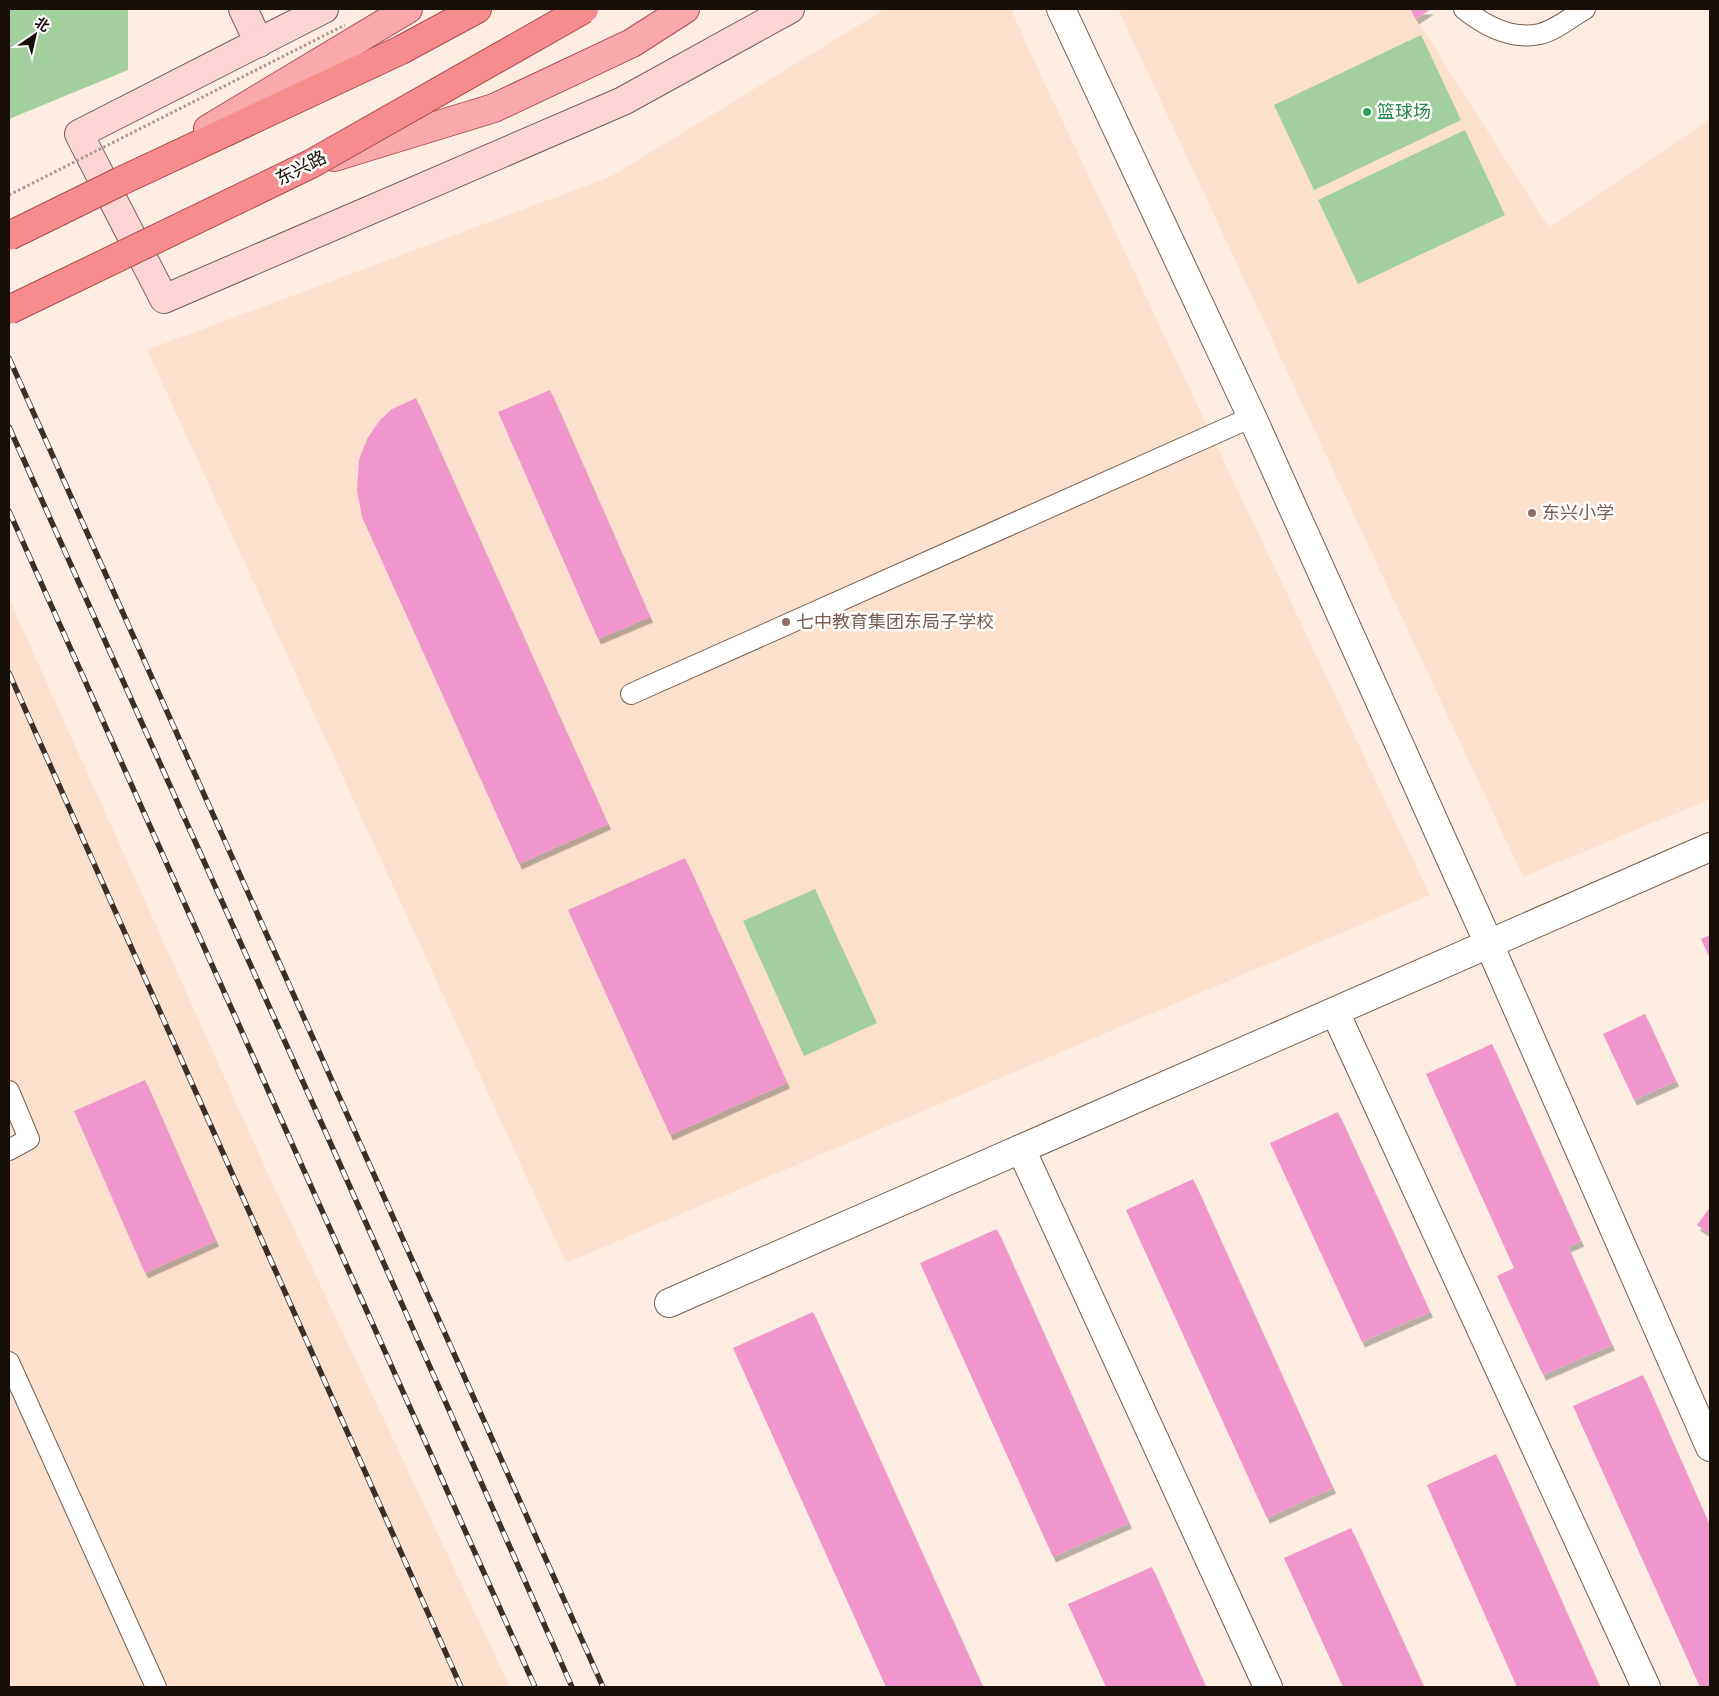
<svg xmlns="http://www.w3.org/2000/svg" width="1719" height="1696" viewBox="0 0 1719 1696" font-family="Jost,'Noto Sans SC',sans-serif">
  <defs>
    <filter id="shadow"><feDropShadow dx="3" dy="5.5" stdDeviation="0" flood-color="#0004"/></filter>
  </defs>
  <rect width="100%" height="100%" fill="#fcece1"/>
  <g fill="#fbe0ce">
    <polygon points="885,9 1011,9 1035,63 1430,895 566,1263 147,350 610,177"/>
    <polygon points="1118,9 1410,9 1549,228 1710,119 1710,799 1523,877"/>
    <polygon points="9,599 269,1176 510,1687 9,1687"/>
  </g>
  <g fill="#a3ce9e">
    <polygon points="9,9 128,9 128,70 9,119"/>
    <polygon points="1421,35 1461,120 1314,190 1274,105"/>
    <polygon points="1465,130 1505,215 1358,284 1318,200"/>
    <polygon points="815,889 877,1023 804,1056 743,921"/>
  </g>
  <g fill="#f096cd" filter="url(#shadow)">
    <polygon points="1410,9 1431,9 1416,19"/>
    <polygon points="550,390 650,617 598,639 498,412"/>
    <polygon points="416,398 608,824 519,864 362,517 357,491 359,460 367,439 380,420 392,409"/>
    <polygon points="685,858 787,1083 670,1135 568,910"/>
    <polygon points="1710,935 1710,959 1701,939"/>
    <polygon points="1645,1014 1676,1081 1634,1100 1603,1034"/>
    <polygon points="1492,1044 1581,1241 1568,1247 1612,1345 1543,1375 1497,1276 1514,1268 1426,1074"/>
    <polygon points="145,1080 216,1241 145,1273 74,1111"/>
    <polygon points="1338,1112 1430,1312 1362,1342 1270,1143"/>
    <polygon points="1193,1179 1333,1488 1267,1518 1126,1210"/>
    <polygon points="1710,1207 1710,1234 1697,1225"/>
    <polygon points="997,1229 1129,1523 1053,1557 920,1263"/>
    <polygon points="813,1312 983,1687 886,1687 733,1348"/>
    <polygon points="1643,1375 1710,1526 1710,1687 1700,1687 1573,1406"/>
    <polygon points="1496,1454 1600,1687 1517,1687 1427,1485"/>
    <polygon points="1351,1528 1424,1687 1343,1687 1284,1558"/>
    <polygon points="1152,1567 1206,1687 1106,1687 1068,1604"/>
  </g>
  <g fill="none" stroke-linecap="round" stroke-linejoin="round">
    <defs>
      <g id="service">
        <path d="M1464,9C1485,26 1512,40 1540,34C1556,30 1571,17 1585,9"/>
        <polyline points="631,694 1252,417"/>
        <polyline points="9,1091 29,1139 9,1150"/>
        <polyline points="9,1362 156,1687"/>
      </g>
      <g id="minor">
        <polyline points="1061,9 1252,417 1489,944 1710,1447"/>
        <polyline points="1335,1012 1646,1687"/>
      </g>
      <g id="tertiary">
        <polyline points="1021,1149 1268,1687"/>
        <polyline points="669,1303 1710,847"/>
      </g>
      <g id="secondary">
        <polyline points="243,9 259,43"/>
        <polyline points="324,9 79,134 164,299 623,101 790,9"/>
      </g>
      <g id="primary">
        <polyline points="208,129 408,9"/>
        <polyline points="334,157 494,108 632,43 685,9"/>
      </g>
      <polyline id="trunk" points="121,181 401,50 477,9"/>
    </defs>
    <use href="#service" stroke="#765f50" stroke-width="22"/>
    <use href="#minor" stroke="#765f50" stroke-width="30"/>
    <use href="#tertiary" stroke="#765f50" stroke-width="30"/>
    <use href="#secondary" stroke="#765f50" stroke-width="30"/>
    <use href="#primary" stroke="#a74d4e" stroke-width="30"/>
    <use href="#trunk" stroke="#a74d4e" stroke-width="30"/>
    <polyline stroke="#a99b92" stroke-width="3" stroke-dasharray="2.5 2.5" stroke-linecap="butt" points="9,195 23,188"/>
    <use href="#service" stroke="#fff" stroke-width="20"/>
    <use href="#minor" stroke="#fff" stroke-width="28"/>
    <use href="#tertiary" stroke="#fff" stroke-width="28"/>
    <use href="#secondary" stroke="#fcd4d5" stroke-width="28"/>
    <use href="#primary" stroke="#f9a9ab" stroke-width="28"/>
    <use href="#trunk" stroke="#f78c8f" stroke-width="28"/>
    <defs>
      <g id="rail">
        <polyline points="9,358 603,1687"/>
        <polyline points="9,427 334,1151 572,1687"/>
        <polyline points="9,511 535,1687"/>
        <polyline points="9,673 461,1687"/>
      </g>
    </defs>
    <use href="#rail" stroke="#3a3029" stroke-width="5.5"/>
    <use href="#rail" stroke="#fdfdfd" stroke-width="4" stroke-dasharray="11" stroke-linecap="butt"/>
    <defs>
      <g id="trunk-bridge">
        <polyline points="9,236 121,181"/>
        <polyline points="9,310 311,164 584,9"/>
      </g>
    </defs>
    <use href="#trunk-bridge" stroke="#a74d4e" stroke-width="30" stroke-linecap="butt"/>
    <polyline stroke="#a99b92" stroke-width="3" stroke-dasharray="2.5 2.5" stroke-linecap="butt" points="23,188 345,25"/>
    <use href="#trunk-bridge" stroke="#f78c8f" stroke-width="28"/>
  </g>
  <circle fill="#2e9e5b" stroke="#fdfdfd" stroke-width="2" cx="1367" cy="112" r="5"/>
  <g fill="#8d6e63" stroke="#fdfdfd" stroke-width="2">
    <circle cx="1532" cy="513" r="5"/>
    <circle cx="786" cy="622" r="5"/>
  </g>
  <g text-anchor="middle" dominant-baseline="central" stroke-width="5" stroke-linejoin="round" paint-order="stroke">
    <g font-size="18" fill="#27864d" stroke="#fdfdfd" text-anchor="start">
      <text x="1377" y="112">篮球场</text>
    </g>
    <g font-size="18" fill="#170e08" stroke="#fdfdfd">
      <text transform="translate(301 168) rotate(-27)">东兴路</text>
    </g>
    <g font-size="18" fill="#785e54" stroke="#fdfdfd" text-anchor="start">
      <text x="1542" y="513">东兴小学</text>
      <text x="796" y="622">七中教育集团东局子学校</text>
    </g>
  </g>
  <rect width="1719" height="1696" fill="none" stroke="#170e08" stroke-width="20"/>
  <g transform="translate(35 35) rotate(34)" stroke="#fdfdfd" stroke-width="4" paint-order="stroke">
  <path d="M0-4L9 19L0 12L-9 19Z" fill="#170e08"/>
  <text y="-8" font-size="14" font-weight="bold" text-anchor="middle" fill="#170e08">北</text>
  </g>
</svg>
